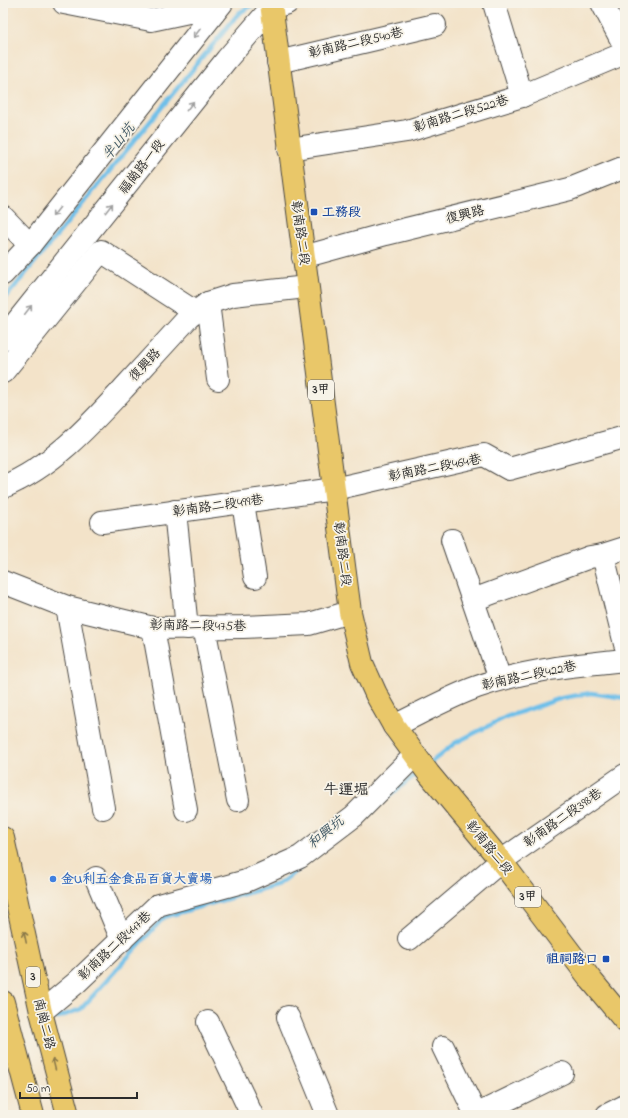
<svg xmlns="http://www.w3.org/2000/svg" width="628" height="1118" viewBox="0 0 628 1118" font-family="'Indie Flower','LXGW WenKai TC',sans-serif">
  <rect width="100%" height="100%" fill="#f7f3e8"/>
  <filter id="ink" filterUnits="userSpaceOnUse"><feTurbulence type="fractalNoise" baseFrequency=".025" numOctaves="2"/><feDisplacementMap in="SourceGraphic" scale="8" xChannelSelector="R" yChannelSelector="G"/><feConvolveMatrix kernelMatrix="1 2 1 2 8 2 1 2 1" color-interpolation-filters="sRGB"/></filter>
  <filter id="wash" filterUnits="userSpaceOnUse"><feTurbulence type="fractalNoise" baseFrequency=".012" numOctaves="4" result="noise"/><feDisplacementMap in="SourceGraphic" scale="16" xChannelSelector="R" yChannelSelector="G"/><feGaussianBlur stdDeviation="0.9" result="paint"/><feColorMatrix in="noise" values="0 0 0 0 0 0 0 0 0 0 0 0 0 0 0 0 0 1.4 0 .05"/><feComposite in="paint" operator="in"/></filter>
  <g filter="url(#wash)">
    <rect width="100%" height="100%" fill="#f3e3c9"/>
    <g fill="none" stroke-linecap="round" stroke-linejoin="round">
      <g stroke="#6ebfe9" stroke-width="4.5">
        <polyline points="3,301 239,13 256,3"/>
        <polyline points="429,764 455,743 506,717 562,698 591,693 625,698"/>
        <polyline points="389,796 420,771"/>
        <polyline points="57,1018 81,1009 164,917 279,884 300,868"/>
      </g>
    </g>
  </g>
  <g filter="url(#ink)">
    <g fill="none" stroke-linecap="round" stroke-linejoin="round">
      <defs>
        <g id="minor">
          <polyline points="64,3 151,20 198,10 205,3"/>
          <polyline points="494,3 522,96"/>
          <polyline points="602,3 625,47"/>
          <polyline points="278,62 435,25"/>
          <polyline points="289,149 407,131 522,96 625,53"/>
          <polyline points="3,217 30,245"/>
          <polyline points="303,257 386,234 570,189 625,167"/>
          <polyline points="3,274 30,245 222,3"/>
          <polyline points="208,303 218,379"/>
          <polyline points="3,339 227,59 271,8 287,3"/>
          <polyline points="3,372 101,251 195,312"/>
          <path d="M3,487C52,467 90,425 125,387C146,364 168,340 189,317L208,303L233,295L307,287"/>
          <polyline points="243,503 255,577"/>
          <polyline points="175,511 187,628"/>
          <polyline points="102,522 334,489 484,455 509,469 625,437"/>
          <polyline points="452,540 500,679"/>
          <polyline points="603,555 625,548"/>
          <polyline points="3,582 67,607 153,628 243,627 309,624 350,612"/>
          <polyline points="473,600 590,557 603,555 625,644"/>
          <polyline points="67,607 103,808"/>
          <polyline points="204,627 238,800"/>
          <polyline points="153,628 186,810"/>
          <path d="M394,726C421,713 449,697 477,687C525,670 575,665 625,660"/>
          <polyline points="96,878 122,940"/>
          <polyline points="409,939 501,861 625,775"/>
          <polyline points="41,1012 76,983 158,905 246,881 300,857 354,816 415,755"/>
          <polyline points="288,1017 328,1115"/>
          <polyline points="208,1022 252,1115"/>
          <polyline points="443,1047 476,1115"/>
          <polyline points="476,1115 562,1073"/>
          <polyline points="607,1115 625,1106"/>
        </g>
        <g id="major">
          <polyline points="271,3 350,612 362,663 376,694 394,726 429,774 501,861 591,980 625,1021"/>
          <polyline points="3,838 41,1012 68,1115"/>
          <polyline points="3,1002 33,1115"/>
        </g>
      </defs>
      <use href="#minor" stroke="#494743" stroke-width="24"/>
      <use href="#major" stroke="#494743" stroke-width="24"/>
      <use href="#minor" stroke="#fff" stroke-width="22"/>
      <use href="#major" stroke="#e9c769" stroke-width="22"/>
    </g>
    <defs><path id="oneway-shaft" d="M-6 0H5M1.5-3L5.5 0L1.5 3" fill="none" stroke-width="1.6" stroke-linecap="round" stroke-linejoin="round"/></defs>
    <g stroke="#a0a0a0">
      <use href="#oneway-shaft" transform="translate(197 33) rotate(128)"/>
      <use href="#oneway-shaft" transform="translate(190 106) rotate(-52)"/>
      <use href="#oneway-shaft" transform="translate(109 208) rotate(-52)"/>
      <use href="#oneway-shaft" transform="translate(56 212) rotate(128)"/>
      <use href="#oneway-shaft" transform="translate(28 310) rotate(-52)"/>
    </g>
    <g stroke="#8a794a">
      <use href="#oneway-shaft" transform="translate(25 937) rotate(-102)"/>
      <use href="#oneway-shaft" transform="translate(54 1064) rotate(-104)"/>
    </g>
  </g>
  <g fill="#1a4fb4" stroke="#f7f3e8" stroke-width="1.5">
    <rect x="310" y="208" width="8" height="8" rx="2"/>
    <rect x="602" y="955" width="8" height="8" rx="2"/>
  </g>
  <circle fill="#3f7fe0" stroke="#f7f3e8" stroke-width="1.5" cx="53" cy="879" r="4"/>
  <g text-anchor="middle" dominant-baseline="central" stroke-width="3.5" stroke-linejoin="round" paint-order="stroke">
    <g fill="#f7f3e8" stroke="#686764" stroke-width="1">
      <rect x="308" y="380" width="26" height="20" rx="3"/>
      <rect x="515" y="887" width="26" height="20" rx="3"/>
      <rect x="26" y="967" width="14" height="20" rx="3"/>
    </g>
    <g font-size="12" font-weight="bold" fill="#2b2b2b">
      <text x="321" y="390">3甲</text>
      <text x="528" y="897">3甲</text>
      <text x="33" y="977">3</text>
    </g>
    <g font-size="13" fill="#2b2b2b" stroke="#f7f3e8">
      <text transform="translate(356 43) rotate(-13)">彰南路二段540巷</text>
      <text transform="translate(461 114) rotate(-17)">彰南路二段522巷</text>
      <text transform="translate(142 167) rotate(-52)">福崗路一段</text>
      <text transform="translate(465 215) rotate(-14)">復興路</text>
      <text transform="translate(300 233) rotate(82)">彰南路二段</text>
      <text transform="translate(145 365) rotate(-47)">復興路</text>
      <text transform="translate(435 468) rotate(-11)">彰南路二段464巷</text>
      <text transform="translate(218 506) rotate(-8)">彰南路二段499巷</text>
      <text transform="translate(342 554) rotate(83)">彰南路二段</text>
      <text transform="translate(198 626) rotate(1)">彰南路二段475巷</text>
      <text transform="translate(529 676) rotate(-12)">彰南路二段422巷</text>
      <text transform="translate(563 818) rotate(-35)">彰南路二段398巷</text>
      <text transform="translate(489 848) rotate(51)">彰南路二段</text>
      <text transform="translate(115 946) rotate(-43)">彰南路二段447巷</text>
      <text transform="translate(44 1024) rotate(76)">南崗二路</text>
    </g>
    <g font-size="13" font-weight="bold" fill="#164399" stroke="#f7f3e8" text-anchor="start">
      <text x="322" y="212">工務段</text>
      <text x="598" y="959" text-anchor="end">祖祠路口</text>
    </g>
    <g font-size="13" font-weight="bold" fill="#366cbe" stroke="#f7f3e8" text-anchor="start">
      <text x="61" y="879">金U利五金食品百貨大賣場</text>
    </g>
    <g font-size="14" font-style="italic" fill="#3f5764" stroke="#f7f3e8">
      <text transform="translate(119 142) rotate(-51)">半山坑</text>
      <text transform="translate(326 833) rotate(-39)">和興坑</text>
    </g>
    <g font-size="15" fill="#2b2b2b" stroke="#f7f3e8">
      <text x="346" y="790">牛運堀</text>
    </g>
  </g>
  <rect width="628" height="1118" fill="none" stroke="#f7f3e8" stroke-width="16"/>
  <path d="M20 1092v6h117v-6" fill="none" stroke="#2b2b2b" stroke-width="2"/>
  <text x="26" y="1092" font-size="12" fill="#2b2b2b" stroke="#f7f3e8" stroke-width="3" paint-order="stroke">50 m</text>
</svg>
